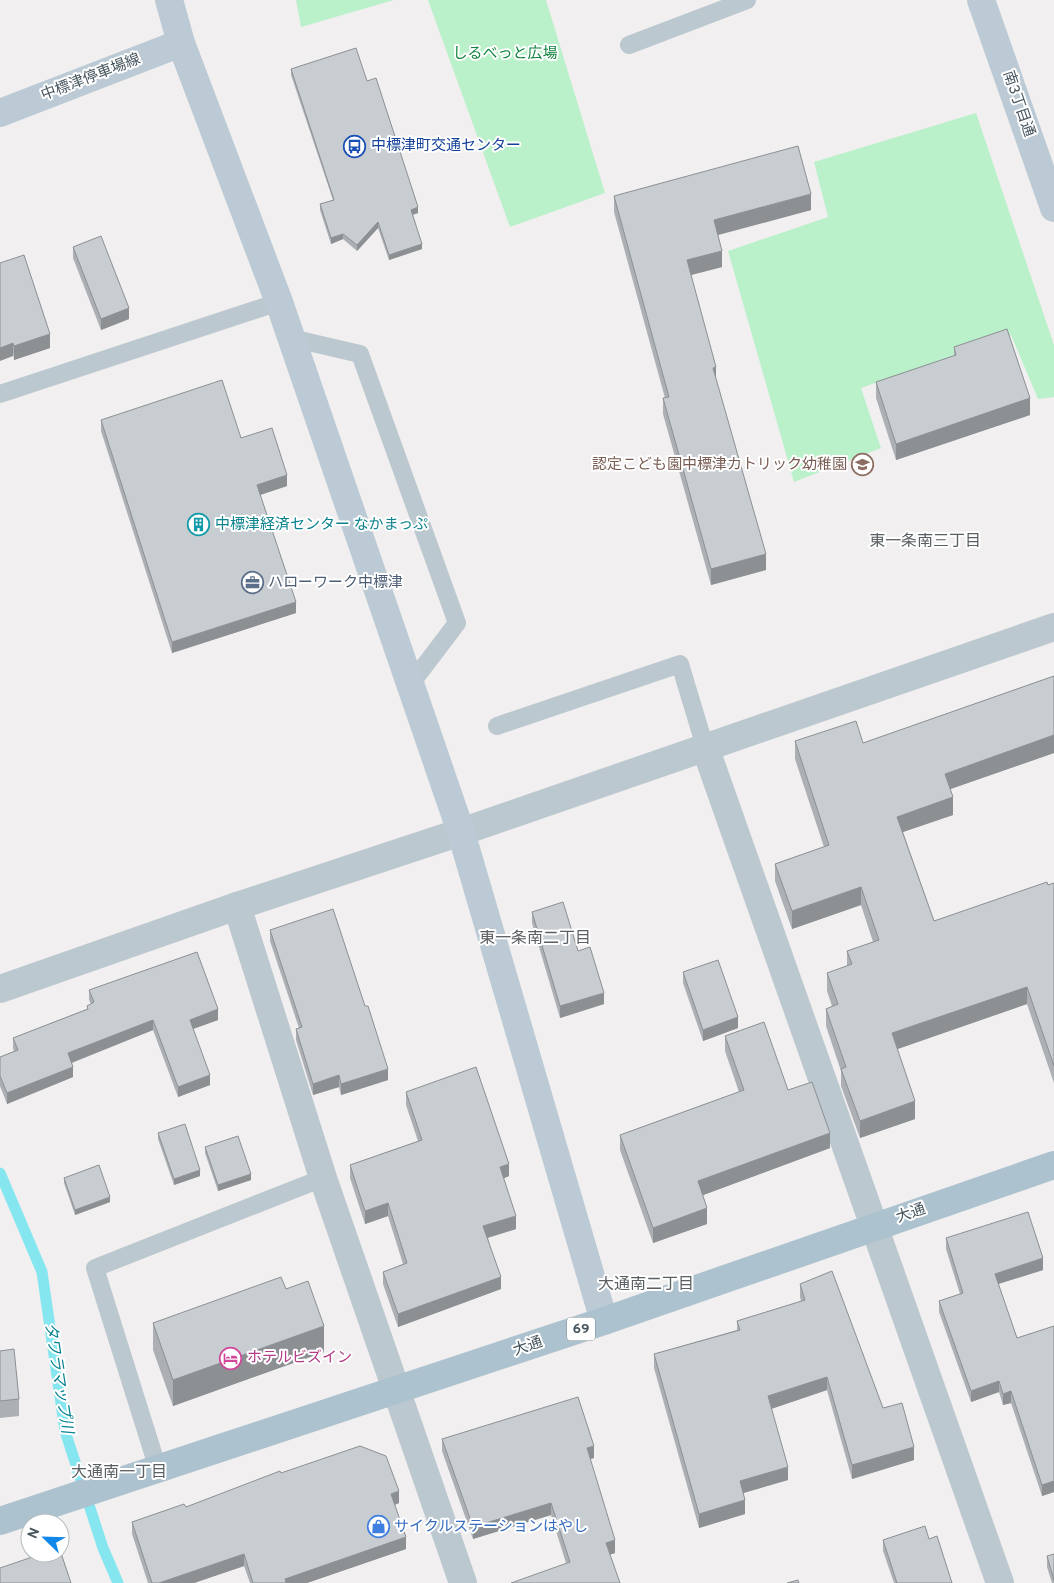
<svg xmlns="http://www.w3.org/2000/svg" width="1054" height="1583" viewBox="0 0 1054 1583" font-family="Overpass,'Noto Sans JP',sans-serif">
  <rect width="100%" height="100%" fill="#f1efef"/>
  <g fill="#bbf1ca">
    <polygon points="296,0 394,0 301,27"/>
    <polygon points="428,0 546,0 605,193 510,227"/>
    <polygon points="976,113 1054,345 1054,397 1038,399 1011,335 861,388 881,448 794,482 728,251 828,217 814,162"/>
  </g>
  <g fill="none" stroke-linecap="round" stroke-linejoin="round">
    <polyline stroke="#86e6f0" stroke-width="11" points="0,1173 42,1272 65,1431 103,1548 118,1583"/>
    <g stroke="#bcc8cf" stroke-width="18">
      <polyline points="629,45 747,0"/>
      <polyline points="291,338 360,354 457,623 410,685"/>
      <polyline points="0,394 279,302"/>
      <polyline points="497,726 680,664 705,747"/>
      <polyline points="158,1469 95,1268 323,1178"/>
    </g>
    <g stroke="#bcc8cf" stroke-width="28">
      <polyline points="705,747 1000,1583"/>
      <polyline points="237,906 323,1178 463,1583"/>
      <polyline points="0,989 237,906 461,832 1054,627"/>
    </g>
    <g stroke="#bbcad4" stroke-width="28">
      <polyline points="169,0 181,43 279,302 461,832 604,1321"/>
      <polyline points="981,0 1054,208"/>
      <polyline points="0,113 181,43"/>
    </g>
    <polyline stroke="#adc2cf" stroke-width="28" points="0,1521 604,1321 1054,1165"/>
  </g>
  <g fill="#acb0b5">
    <polygon points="291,69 418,213 413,215 422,249 389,260 378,228 357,251 343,239 331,244 320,210 320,204 333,200 291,75"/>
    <polygon points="614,196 811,210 718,235 722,267 691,275 716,379 766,570 711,585 663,414 663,398 665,398 614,212"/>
    <polygon points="73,247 129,319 101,330 73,258"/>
    <polygon points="0,263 50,348 14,360"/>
    <polygon points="954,347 1030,415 896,460 876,398 876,382 954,356"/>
    <polygon points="101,420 241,438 287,486 260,495 296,613 172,653 101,431"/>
    <polygon points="1054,676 1054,753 950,789 953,815 903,832 934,921 1054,883 1054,1083 1027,1004 897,1049 915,1119 860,1138 841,1086 841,1071 826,1026 826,1009 832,1006 827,991 827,973 847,966 847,951 873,942 861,905 792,929 775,881 775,864 824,847 795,759 795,741 863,743"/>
    <polygon points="532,912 578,951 604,1004 560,1018 532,923"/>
    <polygon points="270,930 388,1080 341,1095 339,1087 313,1095 296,1040 296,1029 299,1028 270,941"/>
    <polygon points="683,972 738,1028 703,1041 683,983"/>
    <polygon points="89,990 218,1020 193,1029 210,1085 178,1097 153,1030 72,1063 73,1077 7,1104 0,1086 0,1057 14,1051 13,1048 13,1038 87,1009 87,1006 91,1004 89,1000"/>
    <polygon points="725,1036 788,1090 830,1148 703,1195 707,1224 653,1243 620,1150 620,1135 739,1092 725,1051"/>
    <polygon points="406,1092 509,1176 504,1178 516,1229 488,1238 501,1289 398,1327 383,1284 383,1272 403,1264 388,1216 365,1224 350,1178 350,1165 418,1141 406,1105"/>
    <polygon points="158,1133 200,1176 174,1185 158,1139"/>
    <polygon points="205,1147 251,1180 218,1191 205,1153"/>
    <polygon points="64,1178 110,1202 75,1215 64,1183"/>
    <polygon points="946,1238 1043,1270 998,1284 1017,1338 1054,1326 1054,1492 1042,1496 1011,1403 1003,1405 999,1392 971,1402 939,1312 939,1301 960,1294 946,1249"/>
    <polygon points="800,1284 883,1408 914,1460 852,1479 827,1390 771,1409 788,1480 743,1493 745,1514 699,1528 654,1368 654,1354 737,1330 737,1321 801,1301 800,1297"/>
    <polygon points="286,1289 324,1352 173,1406 153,1350 153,1323"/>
    <polygon points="0,1351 19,1399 19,1416 0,1418"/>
    <polygon points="442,1439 594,1458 590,1459 615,1553 566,1563 551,1515 473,1539 442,1451"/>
    <polygon points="281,1473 399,1503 395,1505 406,1549 307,1583 250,1583 244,1566 194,1583 148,1583 132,1534 132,1522 186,1507"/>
    <polygon points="929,1539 952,1583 894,1583 883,1551 883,1540"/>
    <polygon points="1054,1554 1054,1583 1052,1583 1047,1567 1047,1556"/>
  </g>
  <g fill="#8c9093">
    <polygon points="811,194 811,210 714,236 714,220"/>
    <polygon points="418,207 418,213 411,215 411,210"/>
    <polygon points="378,222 378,228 357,251 357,245"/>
    <polygon points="343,234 343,239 331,244 331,238"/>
    <polygon points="422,244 422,249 389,260 389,255"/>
    <polygon points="722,251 722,267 687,276 687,260"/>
    <polygon points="129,308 129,319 101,330 101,319"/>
    <polygon points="50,334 50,348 14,360 14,346"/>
    <polygon points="13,343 13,356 0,361 0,348"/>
    <polygon points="716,367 716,383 713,368"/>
    <polygon points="1030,398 1030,415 896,460 896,444"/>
    <polygon points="287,475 287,486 257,496 257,485"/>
    <polygon points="766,554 766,570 711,585 711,569"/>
    <polygon points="296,602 296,613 172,653 172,642"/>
    <polygon points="1054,735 1054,753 945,791 945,774"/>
    <polygon points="953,797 953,815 897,834 897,817"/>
    <polygon points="861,887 861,905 792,929 792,911"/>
    <polygon points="1027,987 1027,1004 892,1051 892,1033"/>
    <polygon points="604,993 604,1004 560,1018 560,1006"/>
    <polygon points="218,1009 218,1020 190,1030 190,1020"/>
    <polygon points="738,1017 738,1028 703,1041 703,1030"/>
    <polygon points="153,1020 153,1030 68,1064 68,1053"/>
    <polygon points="73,1067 73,1077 7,1104 7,1093"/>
    <polygon points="388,1069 388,1080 341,1095 341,1084"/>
    <polygon points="210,1075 210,1085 178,1097 178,1087"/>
    <polygon points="339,1075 339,1087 313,1095 313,1084"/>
    <polygon points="915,1101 915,1119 860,1138 860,1121"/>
    <polygon points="830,1133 830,1148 698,1197 698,1181"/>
    <polygon points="509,1164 509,1176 500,1180 500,1167"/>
    <polygon points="200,1170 200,1176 174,1185 174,1179"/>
    <polygon points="251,1174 251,1180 218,1191 218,1185"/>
    <polygon points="110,1197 110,1202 75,1215 75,1210"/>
    <polygon points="388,1203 388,1216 365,1224 365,1211"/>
    <polygon points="707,1208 707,1224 653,1243 653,1228"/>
    <polygon points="516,1216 516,1229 483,1239 483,1226"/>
    <polygon points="1043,1258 1043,1270 995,1285 995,1274"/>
    <polygon points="501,1277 501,1289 398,1327 398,1314"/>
    <polygon points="324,1326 324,1352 173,1406 173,1380"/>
    <polygon points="827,1377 827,1390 768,1410 768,1396"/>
    <polygon points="999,1381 999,1392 971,1402 971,1391"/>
    <polygon points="1011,1391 1011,1403 1003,1405 1003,1394"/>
    <polygon points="594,1446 594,1458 587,1460 587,1448"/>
    <polygon points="914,1447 914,1460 852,1479 852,1465"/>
    <polygon points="788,1467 788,1480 740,1494 740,1481"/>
    <polygon points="1054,1481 1054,1492 1042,1496 1042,1485"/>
    <polygon points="399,1491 399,1503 391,1506 391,1494"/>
    <polygon points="745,1500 745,1514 699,1528 699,1514"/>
    <polygon points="551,1503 551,1515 473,1539 473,1527"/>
    <polygon points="406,1537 406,1549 307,1583 285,1583 285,1579"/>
    <polygon points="615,1540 615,1553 606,1556 606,1543"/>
    <polygon points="244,1554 244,1566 194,1583 159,1583"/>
  </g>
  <g fill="#c8cdd2" stroke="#8c9093">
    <polygon points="356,48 367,81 376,78 418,207 411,210 422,244 389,255 378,222 357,245 343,234 331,238 320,204 334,200 291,69"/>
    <polygon points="798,146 811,194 714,220 722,251 687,260 716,367 713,368 766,554 711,569 663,398 669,397 614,196"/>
    <polygon points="101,236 129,308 101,319 73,247"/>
    <polygon points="24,255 50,334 14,346 13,343 0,348 0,263"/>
    <polygon points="1007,329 1030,398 896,444 876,382 956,355 954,347"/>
    <polygon points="222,380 241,438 272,428 287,475 257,485 296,602 172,642 101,420"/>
    <polygon points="1054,676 1054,735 945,774 953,797 897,817 934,921 1047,882 1048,885 1054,883 1054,1066 1027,987 892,1033 915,1101 860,1121 841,1069 846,1067 826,1009 838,1004 827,973 852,964 847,951 879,940 861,887 792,911 775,864 829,845 795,741 856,721 863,743"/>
    <polygon points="563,902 578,951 590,947 604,993 560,1006 532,912"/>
    <polygon points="333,909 365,1006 368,1006 388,1069 341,1084 339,1075 313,1084 296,1029 302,1027 270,930"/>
    <polygon points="197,952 218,1009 190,1020 210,1075 178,1087 153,1020 68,1053 73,1067 7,1093 0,1076 0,1057 18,1050 13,1038 88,1009 87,1006 94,1002 89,990"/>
    <polygon points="718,960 738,1017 703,1030 683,972"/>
    <polygon points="764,1022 788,1090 812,1082 830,1133 698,1181 707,1208 653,1228 620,1135 744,1090 725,1036"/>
    <polygon points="476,1067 509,1164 500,1167 516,1216 483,1226 501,1277 398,1314 383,1272 407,1263 388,1203 365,1211 350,1165 422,1140 406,1092"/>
    <polygon points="185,1124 200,1170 174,1179 158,1133"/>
    <polygon points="238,1136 251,1174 218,1185 205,1147"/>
    <polygon points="99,1165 110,1197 75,1210 64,1178"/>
    <polygon points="1028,1212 1043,1258 995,1274 1017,1338 1054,1326 1054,1481 1042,1485 1011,1391 1003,1394 999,1381 971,1391 939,1301 963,1293 946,1238"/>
    <polygon points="832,1271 883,1408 902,1403 914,1447 852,1465 827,1377 768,1396 788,1467 740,1481 745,1500 699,1514 654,1354 740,1330 737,1321 805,1300 800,1284"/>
    <polygon points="281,1277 286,1289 308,1281 324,1326 173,1380 153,1323"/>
    <polygon points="14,1349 19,1399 0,1401 0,1351"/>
    <polygon points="578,1397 594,1446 587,1448 615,1540 606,1543 620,1583 511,1583 570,1562 551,1503 473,1527 442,1439"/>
    <polygon points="360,1446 386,1456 399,1491 391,1494 406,1537 285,1579 286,1583 253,1583 244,1554 159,1583 152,1583 132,1522 184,1504 186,1507 280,1471 281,1473"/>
    <polygon points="925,1526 929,1539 937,1536 952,1583 897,1583 883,1540"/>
    <polygon points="60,1550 71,1583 0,1583 0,1568 44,1553 60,1553"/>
    <polygon points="1054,1554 1054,1580 1047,1556"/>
    <polygon points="798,1580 799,1583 787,1583"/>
  </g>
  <defs>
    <symbol id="bus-ring" viewBox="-11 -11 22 22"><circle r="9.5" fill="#fff" stroke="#1a4fb4" stroke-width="1.5"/><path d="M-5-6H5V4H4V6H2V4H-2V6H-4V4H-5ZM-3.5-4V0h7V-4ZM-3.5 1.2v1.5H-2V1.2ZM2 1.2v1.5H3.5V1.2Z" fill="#1a4fb4"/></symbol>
    <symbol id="school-ring" viewBox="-11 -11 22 22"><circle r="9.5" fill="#fff" stroke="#8d6e63" stroke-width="1.5"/><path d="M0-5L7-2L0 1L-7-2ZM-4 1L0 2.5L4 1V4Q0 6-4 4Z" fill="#8d6e63"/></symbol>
    <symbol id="building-ring" viewBox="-11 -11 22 22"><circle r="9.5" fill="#fff" stroke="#0f9aa8" stroke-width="1.5"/><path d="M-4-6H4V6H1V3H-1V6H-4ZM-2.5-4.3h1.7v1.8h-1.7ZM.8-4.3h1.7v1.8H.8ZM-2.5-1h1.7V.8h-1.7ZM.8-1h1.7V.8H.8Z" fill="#0f9aa8"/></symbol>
    <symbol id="office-ring" viewBox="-11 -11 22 22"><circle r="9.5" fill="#fff" stroke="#5c6f8a" stroke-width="1.5"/><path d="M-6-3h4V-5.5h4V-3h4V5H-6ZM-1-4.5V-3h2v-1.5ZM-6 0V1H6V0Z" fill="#5c6f8a"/></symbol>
    <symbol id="hotel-ring" viewBox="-11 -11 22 22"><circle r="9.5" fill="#fff" stroke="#d1479c" stroke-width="1.5"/><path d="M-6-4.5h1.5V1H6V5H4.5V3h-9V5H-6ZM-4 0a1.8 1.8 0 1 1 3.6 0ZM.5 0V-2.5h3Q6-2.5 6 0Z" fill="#d1479c"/></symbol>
    <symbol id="shop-ring" viewBox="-11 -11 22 22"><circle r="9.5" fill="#fff" stroke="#3f7fe0" stroke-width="1.5"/><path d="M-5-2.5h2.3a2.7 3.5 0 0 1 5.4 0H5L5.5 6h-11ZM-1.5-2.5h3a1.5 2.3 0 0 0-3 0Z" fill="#3f7fe0"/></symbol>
  </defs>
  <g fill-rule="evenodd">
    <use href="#bus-ring" x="342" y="134" width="25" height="25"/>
    <use href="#school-ring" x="850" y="452" width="25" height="25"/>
    <use href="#building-ring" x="186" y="512" width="25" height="25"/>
    <use href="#office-ring" x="240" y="570" width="25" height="25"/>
    <use href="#hotel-ring" x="218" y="1346" width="25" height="25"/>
    <use href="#shop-ring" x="366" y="1514" width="25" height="25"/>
  </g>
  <g text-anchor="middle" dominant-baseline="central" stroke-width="4" stroke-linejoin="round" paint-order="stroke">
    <rect fill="#fff" stroke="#7e888e" stroke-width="1" x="567" y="1317.5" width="28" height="23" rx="4"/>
    <g font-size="14" font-weight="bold" fill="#46555d">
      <text x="581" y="1329">69</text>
    </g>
    <g font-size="15" fill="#12833e" stroke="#fff">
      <text x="505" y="54">しるべっと広場</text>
    </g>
    <g font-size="15" fill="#46555d" stroke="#fff">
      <text transform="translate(91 78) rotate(-21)">中標津停車場線</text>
      <text transform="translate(1018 104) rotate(71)">南3丁目通</text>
      <text transform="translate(911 1214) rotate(-19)">大通</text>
      <text transform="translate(528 1347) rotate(-19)">大通</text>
    </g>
    <g font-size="15" fill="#164399" stroke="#fff" text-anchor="start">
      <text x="371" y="146">中標津町交通センター</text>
    </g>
    <g font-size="15" fill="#785e54" stroke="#fff" text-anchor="end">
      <text x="847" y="465">認定こども園中標津カトリック幼稚園</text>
    </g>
    <g font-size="15" fill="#0d838f" stroke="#fff" text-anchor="start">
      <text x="215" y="525">中標津経済センター なかまっぷ</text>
    </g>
    <g font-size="15" fill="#4e5e75" stroke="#fff" text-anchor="start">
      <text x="268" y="583">ハローワーク中標津</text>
    </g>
    <g font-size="15" fill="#b23c85" stroke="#fff" text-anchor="start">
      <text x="247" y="1358">ホテルビズイン</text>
    </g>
    <g font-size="15" fill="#366cbe" stroke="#fff" text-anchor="start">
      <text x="394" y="1527">サイクルステーションはやし</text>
    </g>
    <g font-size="16" fill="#5b6064" stroke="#fff">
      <text x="925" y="542">東一条南三丁目</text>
      <text x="535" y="939">東一条南二丁目</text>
      <text x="646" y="1285">大通南二丁目</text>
      <text x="119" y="1473">大通南一丁目</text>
    </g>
    <g font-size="16" font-style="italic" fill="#078391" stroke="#fff">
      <text transform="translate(58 1378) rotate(81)">タワラマップ川</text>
    </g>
  </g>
  <g transform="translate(45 1538) rotate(293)"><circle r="24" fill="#ffffff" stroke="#b5bbbe"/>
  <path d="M0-4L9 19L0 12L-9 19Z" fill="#1088ea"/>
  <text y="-8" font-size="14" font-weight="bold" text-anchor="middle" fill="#46555d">N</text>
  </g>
</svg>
